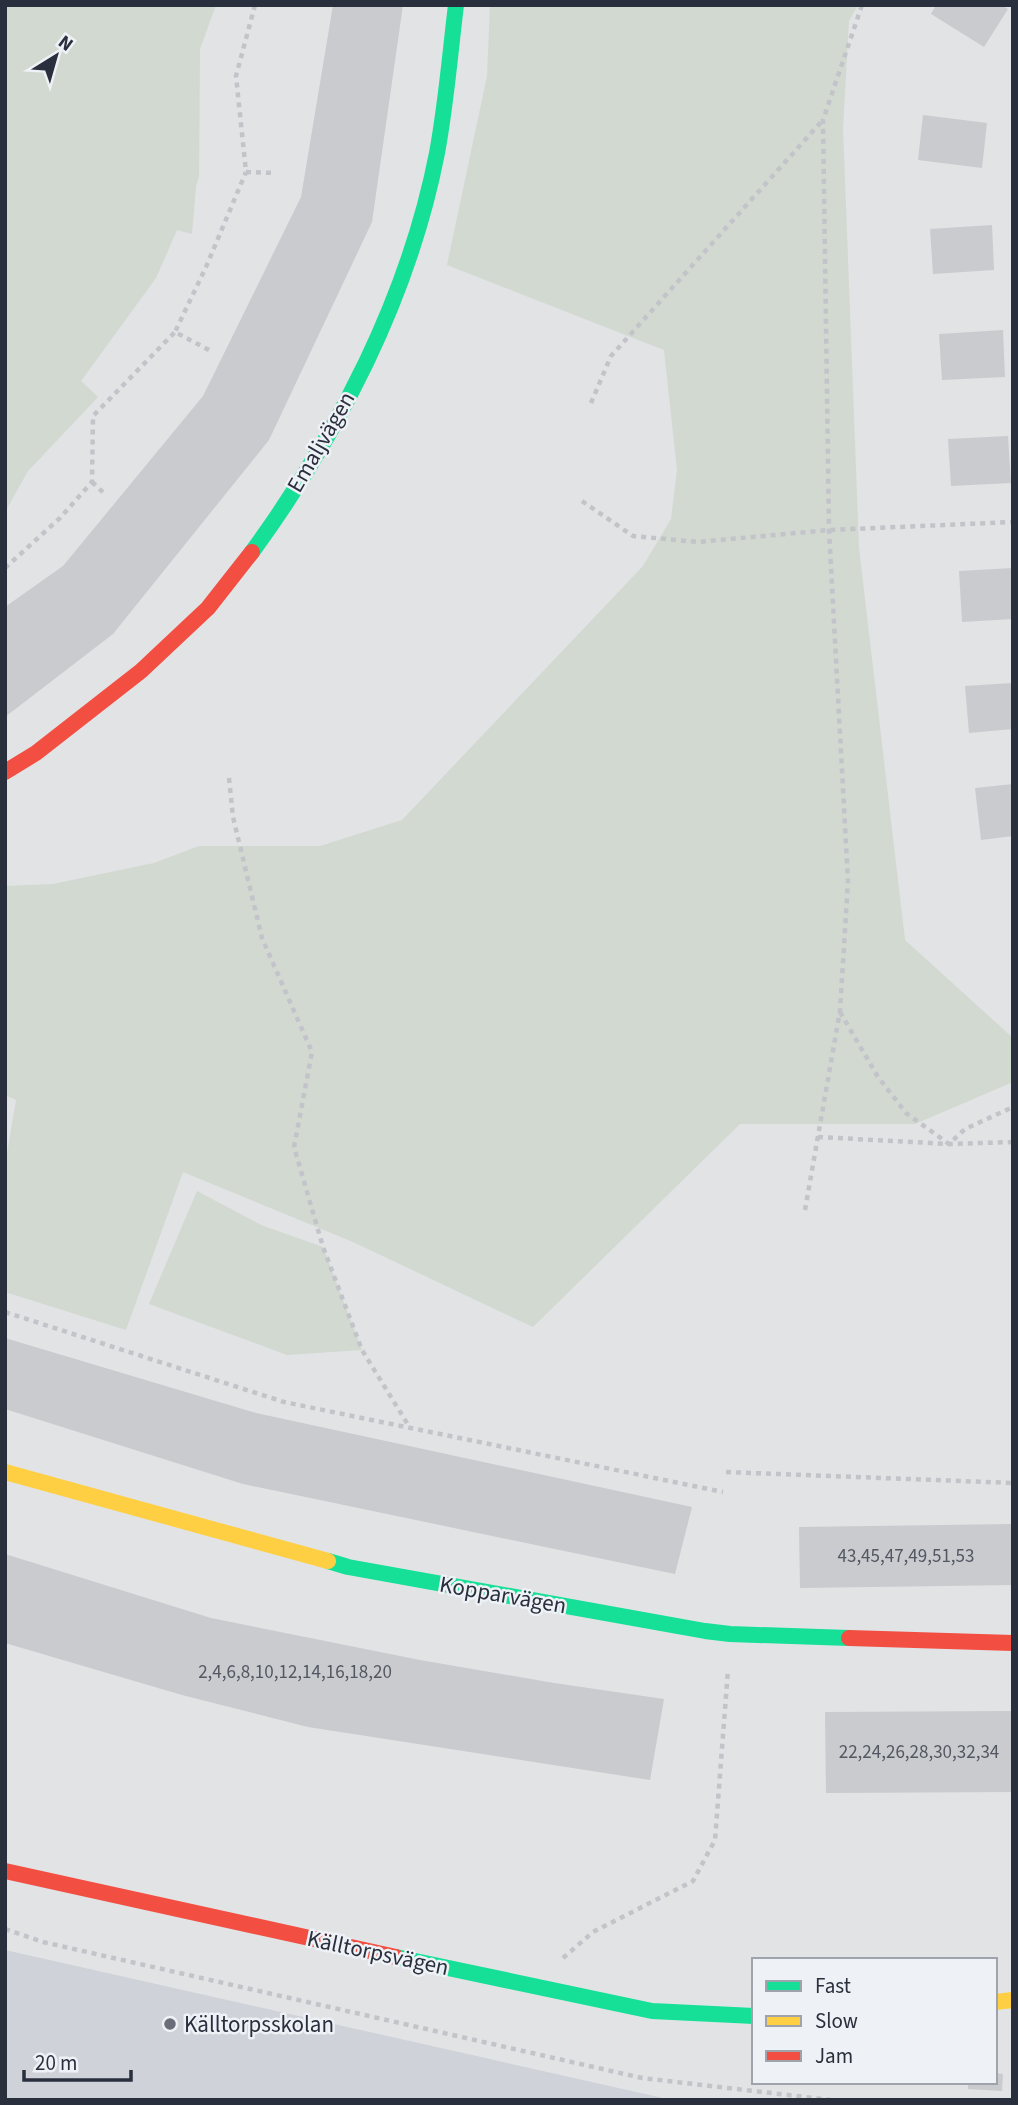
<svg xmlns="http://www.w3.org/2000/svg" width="1018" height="2105" viewBox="0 0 1018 2105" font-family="'Source Sans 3',sans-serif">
  <rect width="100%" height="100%" fill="#e1e3e5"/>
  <polygon fill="#cfd2d8" points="5,1950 663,2098 663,2100 5,2100"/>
  <g fill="#d1d9d1">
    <polygon points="5,5 216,5 200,49 199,177 196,186 192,234 177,230 156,278 81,381 98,397 28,471 5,512"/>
    <polygon points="490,5 858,5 849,21 843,128 859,548 905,940 1013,1038 1013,1082 915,1124 740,1124 533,1327 353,1242 183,1172 126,1330 5,1292 5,1165 16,1100 5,1095 5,886 53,884 154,863 199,846 320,846 402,820 643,566 671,519 677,470 664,350 447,265 487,76"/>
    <polygon points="197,1191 261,1225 323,1247 362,1350 287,1355 149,1304"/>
  </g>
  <g fill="#c9cbce">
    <polygon points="333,5 403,5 372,222 269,440 113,634 5,717 5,607 63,566 203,396 301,197"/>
    <polygon points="936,5 1001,5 1008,9 984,47 931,14"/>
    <polygon points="923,115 987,123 982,168 918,160"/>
    <polygon points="992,225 994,270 933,274 930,229"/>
    <polygon points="1003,330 1005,377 942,380 939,334"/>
    <polygon points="1008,436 1011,483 951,486 948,439"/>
    <polygon points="1013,568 1013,619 962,622 959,571"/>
    <polygon points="1013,683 1013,729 969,733 965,686"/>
    <polygon points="1013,784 1013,836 981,840 975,788"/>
    <polygon points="5,1338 256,1413 692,1507 675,1574 243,1484 5,1409"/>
    <polygon points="1013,1524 1013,1585 800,1588 799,1527"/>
    <polygon points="5,1554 211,1618 420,1660 554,1683 664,1699 650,1780 308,1727 182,1695 5,1643"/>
    <polygon points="1013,1711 1013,1792 826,1793 825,1712"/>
    <polygon points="995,2073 1003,2074 1002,2091 968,2089 968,2082 995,2082"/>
  </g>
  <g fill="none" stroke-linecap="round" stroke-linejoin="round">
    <g stroke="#c3c4c9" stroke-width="4.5" stroke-dasharray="5 5" stroke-linecap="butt">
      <polyline points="255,5 236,76 246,172 276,173"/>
      <polyline points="209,350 175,332 206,267 246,172"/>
      <polyline points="591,403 611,356 822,121"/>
      <polyline points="92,482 106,495"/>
      <polyline points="582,501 633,536 698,542 829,530 1013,522"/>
      <polyline points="5,568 60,518 92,482 93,416 175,332"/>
      <polyline points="229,778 233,817 262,938 312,1052 294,1147 323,1247 362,1350 410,1428"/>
      <polyline points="840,1012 878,1077 906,1113 949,1144 965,1129 1013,1107"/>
      <polyline points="818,1137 949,1144 1013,1142"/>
      <polyline points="805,1210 840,1011 848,881 829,530 823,120 862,5"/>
      <polyline points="5,1312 284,1402 723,1492"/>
      <polyline points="726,1472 1013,1483"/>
      <polyline points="5,1929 43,1942 642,2078 831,2100"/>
      <polyline points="563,1958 593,1932 693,1881 715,1840 728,1670"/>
    </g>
    <g stroke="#16e098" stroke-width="16">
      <path d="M252,552C338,434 409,297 437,153C446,105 450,54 456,5"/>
      <polyline points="328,1561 348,1567 705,1631 730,1634 849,1638"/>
      <polyline points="396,1957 652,2011 754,2016"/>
    </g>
    <g stroke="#ffcf43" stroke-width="16">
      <polyline points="5,1472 328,1561"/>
      <polyline points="995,2002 1013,2000"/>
    </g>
    <g stroke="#f24e42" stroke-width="16">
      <polyline points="5,772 36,753 141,671 208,608 252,552"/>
      <polyline points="849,1638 1013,1643"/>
      <polyline points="5,1871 396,1957"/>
    </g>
  </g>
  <circle fill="#696e78" stroke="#eef1f5" stroke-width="2.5" cx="170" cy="2024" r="7"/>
  <g text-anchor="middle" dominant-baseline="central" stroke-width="5" stroke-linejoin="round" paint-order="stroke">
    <g font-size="19" fill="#525762">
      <text x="906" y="1556">43,45,47,49,51,53</text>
      <text x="295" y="1672">2,4,6,8,10,12,14,16,18,20</text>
      <text x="919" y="1752">22,24,26,28,30,32,34</text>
    </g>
    <g font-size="23" fill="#292f3d" stroke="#eef1f5">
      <text transform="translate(321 442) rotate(-60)">Emaljvägen</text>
      <text transform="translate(503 1595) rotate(10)">Kopparvägen</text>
      <text transform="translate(378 1953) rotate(12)">Källtorpsvägen</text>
    </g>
    <g font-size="23" fill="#292f3d" stroke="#eef1f5" text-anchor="start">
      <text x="184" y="2024">Källtorpsskolan</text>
    </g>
  </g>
  <rect width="1018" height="2105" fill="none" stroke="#292f3d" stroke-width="14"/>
  <rect x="752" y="1958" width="245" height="126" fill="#eef1f5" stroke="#9fa3ab" stroke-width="2"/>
  <rect x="766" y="1981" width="35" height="10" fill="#16e098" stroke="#9fa3ab" stroke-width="2"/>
  <text x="815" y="1993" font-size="21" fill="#292f3d">Fast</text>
  <rect x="766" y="2016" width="35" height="10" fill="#ffcf43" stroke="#9fa3ab" stroke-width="2"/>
  <text x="815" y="2028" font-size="21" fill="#292f3d">Slow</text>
  <rect x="766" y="2051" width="35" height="10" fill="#f24e42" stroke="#9fa3ab" stroke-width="2"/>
  <text x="815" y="2063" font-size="21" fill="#292f3d">Jam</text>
  <g transform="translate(56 56) rotate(37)" stroke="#eef1f5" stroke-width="5" paint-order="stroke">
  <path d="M0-5L12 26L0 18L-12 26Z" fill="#292f3d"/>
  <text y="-10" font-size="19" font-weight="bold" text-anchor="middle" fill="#292f3d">N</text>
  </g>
  <path d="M24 2070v10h107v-10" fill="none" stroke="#292f3d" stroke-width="3.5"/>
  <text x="35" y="2070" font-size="21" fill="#292f3d" stroke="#eef1f5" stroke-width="5" paint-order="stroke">20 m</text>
</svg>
